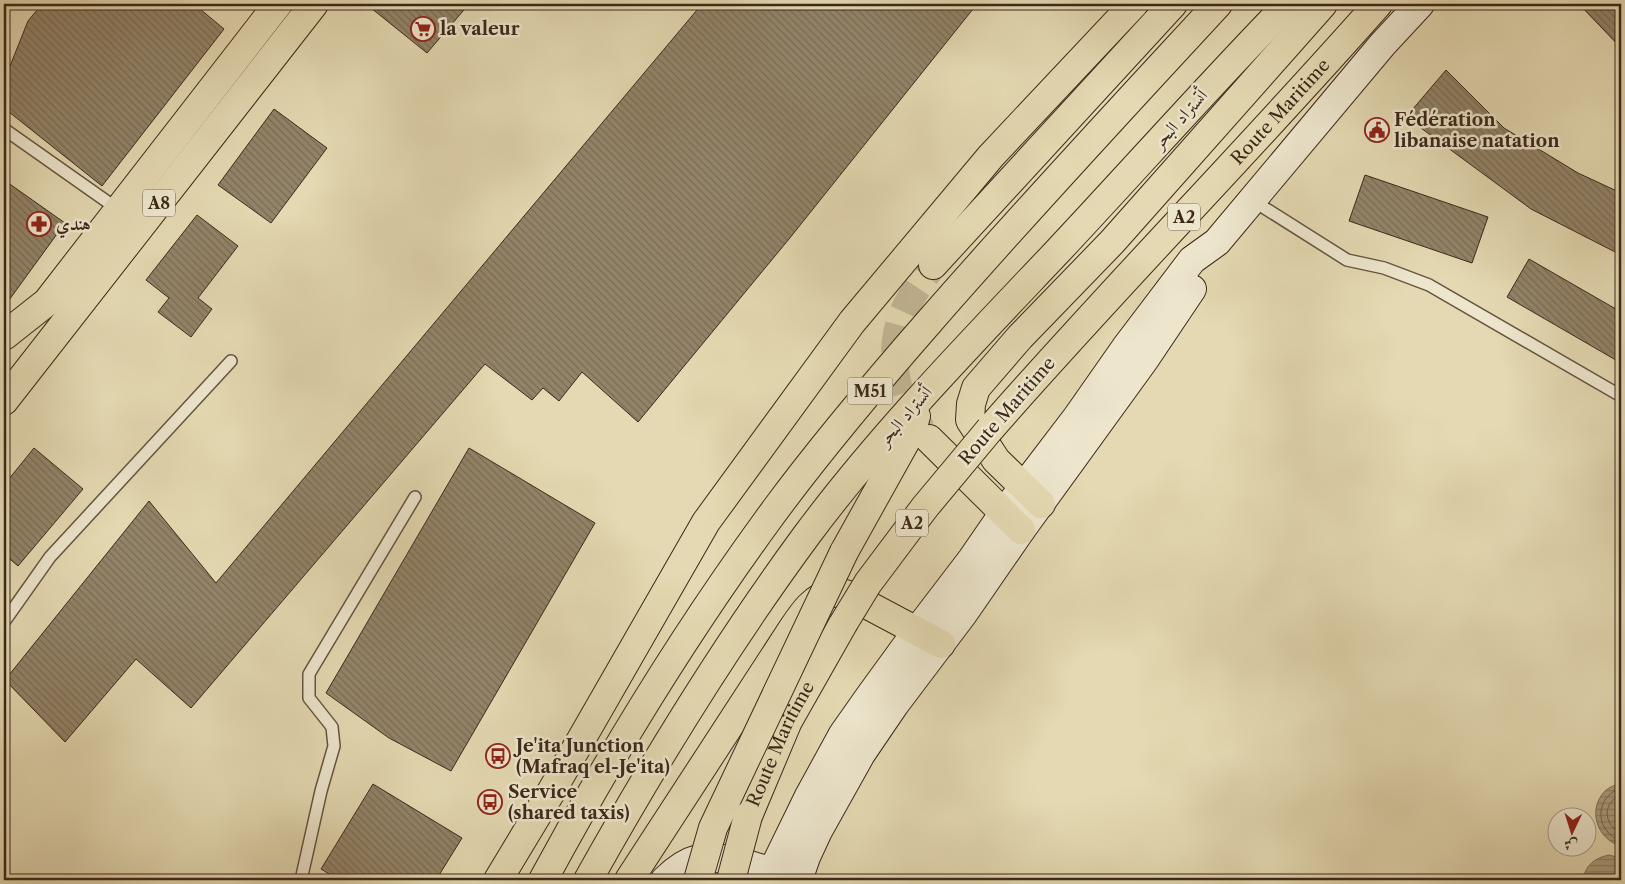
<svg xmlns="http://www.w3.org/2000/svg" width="1625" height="884" viewBox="0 0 1625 884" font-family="'Libre Caslon Text',Amiri,serif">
  <defs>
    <pattern id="water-rules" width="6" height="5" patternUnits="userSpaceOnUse" patternTransform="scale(1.25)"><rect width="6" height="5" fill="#ab9d7e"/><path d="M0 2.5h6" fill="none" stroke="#8c8066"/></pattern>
    <pattern id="building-back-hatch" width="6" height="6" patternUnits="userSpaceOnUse" patternTransform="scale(1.25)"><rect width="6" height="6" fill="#938469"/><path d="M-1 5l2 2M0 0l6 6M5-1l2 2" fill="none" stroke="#796c56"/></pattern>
  </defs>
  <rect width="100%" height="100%" fill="#e4d9b2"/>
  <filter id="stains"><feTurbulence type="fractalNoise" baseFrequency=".004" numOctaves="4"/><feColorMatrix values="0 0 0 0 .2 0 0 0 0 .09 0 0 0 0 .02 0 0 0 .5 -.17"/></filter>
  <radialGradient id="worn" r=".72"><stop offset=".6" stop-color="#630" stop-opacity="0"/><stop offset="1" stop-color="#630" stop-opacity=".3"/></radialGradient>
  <g fill="url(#water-rules)" stroke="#7f6e56">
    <path d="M1621,783V846C1598,840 1587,811 1604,792C1609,787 1615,785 1621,783Z"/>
    <path d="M1609,855L1621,858V880H1583C1585,865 1595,858 1609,855Z"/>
  </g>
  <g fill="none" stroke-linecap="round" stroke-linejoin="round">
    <g stroke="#74624c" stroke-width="1">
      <path d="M1621,788C1594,797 1594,831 1621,841"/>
      <path d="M1621,795C1601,803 1604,825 1621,834"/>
    </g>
  </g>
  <g fill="url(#building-back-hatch)" stroke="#3c281a">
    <polygon points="42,4 194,4 224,29 102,186 4,108 4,81 28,21"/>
    <polygon points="366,4 469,4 427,53"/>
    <polygon points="702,4 977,4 789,239 638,422 582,372 559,401 543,388 532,400 485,364 191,708 136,659 65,742 5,680 149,501 216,583"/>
    <polygon points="1579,4 1621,4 1621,48"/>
    <polygon points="1446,70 1504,128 1578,173 1621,193 1621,255 1531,209 1406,117"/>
    <polygon points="274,109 327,148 271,223 218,185"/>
    <polygon points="1365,175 1488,217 1472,263 1349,221"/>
    <polygon points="4,180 65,223 4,307"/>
    <polygon points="197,215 238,246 198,298 212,309 191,337 158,312 169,298 146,280"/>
    <polygon points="1529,259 1621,312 1621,363 1507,297"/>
    <polygon points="34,448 83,489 18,566 4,554 4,485"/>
    <polygon points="469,448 595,523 451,771 389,738 326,693"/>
    <polygon points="373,784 462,838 436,880 339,880 321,869"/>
  </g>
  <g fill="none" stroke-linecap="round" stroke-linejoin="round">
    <path stroke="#c2b694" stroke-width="28" stroke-dasharray="28 14" stroke-linecap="butt" d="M922,430C917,422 909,413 905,405C891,379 892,337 904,311C911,295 923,280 933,265"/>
    <defs>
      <g id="lane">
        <polyline points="4,129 119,210"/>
        <polyline points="1252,200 1347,260 1384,268 1429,285 1621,396"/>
        <polyline points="4,622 50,557 231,361"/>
        <polyline points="301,880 321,791 334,746 332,727 309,698 309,674 415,497"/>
      </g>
      <g id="secondary">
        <polyline points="772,872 808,798 843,734 869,697 917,631 972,559 1003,514 1077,417 1126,347 1192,260 1217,242 1382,45 1420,4"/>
        <path d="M665,880C673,872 686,862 698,859C721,853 766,870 789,878"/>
        <polyline points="798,880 806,857 818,831 861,754 895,704 963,614 1021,530 1145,359 1192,289"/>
      </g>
      <g id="highway">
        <polyline points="933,265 1173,4"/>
        <polyline points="4,336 47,302 278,4"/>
        <polyline points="4,401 314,4"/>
        <path id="s1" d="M990,429C1116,285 1251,148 1378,4"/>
        <polyline points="929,439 1021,530"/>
        <polyline points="1041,504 996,460 970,420 971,404 976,388 1020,337 1112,242 1323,4"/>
        <polyline points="844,552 912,430 916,416"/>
        <path id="s2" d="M748,816L788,721L843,624"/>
        <polyline points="498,880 551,792 706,522 852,322 991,156 1134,4"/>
        <path d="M543,880C610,756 684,635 767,521C817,452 873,386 929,322C1023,214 1121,109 1218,4"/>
        <path d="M588,880C654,762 725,646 806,536C881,435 970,344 1057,252C1134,170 1209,85 1288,4"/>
        <path d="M629,880L791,631C801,616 813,596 833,593C838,592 845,594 849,595L941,644"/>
      </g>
    </defs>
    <use href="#lane" stroke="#665440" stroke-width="14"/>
    <use href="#secondary" stroke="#3c281a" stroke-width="30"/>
    <use href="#highway" stroke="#3c281a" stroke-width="30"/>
    <use href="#lane" stroke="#ede6cd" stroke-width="11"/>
    <use href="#secondary" stroke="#ede6cd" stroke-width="28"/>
    <use href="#highway" stroke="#e4d9b2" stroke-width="28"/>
    <defs>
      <g id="highway-bridge">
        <polyline points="843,624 868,583 925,507 990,429"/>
        <polyline points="698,880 713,828 844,552"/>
        <polyline points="731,880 748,816"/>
      </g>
    </defs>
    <use href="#highway-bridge" stroke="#3c281a" stroke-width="30" stroke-linecap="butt"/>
    <use href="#highway-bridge" stroke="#e4d9b2" stroke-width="28"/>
  </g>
  <defs>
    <symbol id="supermarket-ring" viewBox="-11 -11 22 22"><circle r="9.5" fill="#ede6cd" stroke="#8f2418" stroke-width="1.5"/><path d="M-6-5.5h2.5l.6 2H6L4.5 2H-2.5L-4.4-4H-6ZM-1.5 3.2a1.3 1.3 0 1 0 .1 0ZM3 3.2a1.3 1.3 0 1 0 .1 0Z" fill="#8f2418"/></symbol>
    <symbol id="civic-ring" viewBox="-11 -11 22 22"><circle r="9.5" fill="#ede6cd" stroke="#8f2418" stroke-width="1.5"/><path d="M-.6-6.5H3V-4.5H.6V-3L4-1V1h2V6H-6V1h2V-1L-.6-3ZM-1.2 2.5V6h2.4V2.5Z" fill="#8f2418"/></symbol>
    <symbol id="pharmacy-ring" viewBox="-11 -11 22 22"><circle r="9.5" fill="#ede6cd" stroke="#8f2418" stroke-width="1.5"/><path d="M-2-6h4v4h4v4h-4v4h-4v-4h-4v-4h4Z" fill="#8f2418"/></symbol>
    <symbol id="bus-ring" viewBox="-11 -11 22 22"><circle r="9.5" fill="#ede6cd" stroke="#8f2418" stroke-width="1.5"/><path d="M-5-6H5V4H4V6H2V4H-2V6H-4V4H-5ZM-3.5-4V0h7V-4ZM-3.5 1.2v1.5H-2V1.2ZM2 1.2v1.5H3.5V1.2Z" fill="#8f2418"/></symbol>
  </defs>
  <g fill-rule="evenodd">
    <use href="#supermarket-ring" x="409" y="15" width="28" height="28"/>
    <use href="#civic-ring" x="1363" y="116" width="28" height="28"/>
    <use href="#pharmacy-ring" x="25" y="210" width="28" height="28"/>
    <use href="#bus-ring" x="484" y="742" width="28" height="28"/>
    <use href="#bus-ring" x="476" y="788" width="28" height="28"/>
  </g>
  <g text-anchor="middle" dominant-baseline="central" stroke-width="5" stroke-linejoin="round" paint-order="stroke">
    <g fill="#ede6cd" stroke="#716150" stroke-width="1">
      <rect x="143" y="189.5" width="32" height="27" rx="4"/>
      <rect x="1168" y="203.5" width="32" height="27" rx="4"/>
      <rect x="847.5" y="377.5" width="45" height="27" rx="4"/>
      <rect x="896" y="509.5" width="32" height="27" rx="4"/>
    </g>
    <g font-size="16" font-weight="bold" fill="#3c281a">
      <text x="159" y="203">A8</text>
      <text x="1184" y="217">A2</text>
      <text x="870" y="391">M51</text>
      <text x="912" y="523">A2</text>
    </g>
    <g font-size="18" font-weight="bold" fill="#3c281a" stroke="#ede6cd" text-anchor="start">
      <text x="440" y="29">la valeur</text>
      <text x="1394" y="120">Fédération<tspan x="1394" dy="21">libanaise natation</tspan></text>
      <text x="56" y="224">هندي</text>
      <text x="516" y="746">Je'ita Junction<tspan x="516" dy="21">(Mafraq el-Je'ita)</tspan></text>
      <text x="508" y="792">Service<tspan x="508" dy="21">(shared taxis)</tspan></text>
    </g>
    <g font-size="18" fill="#3c281a" stroke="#ede6cd">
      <text stroke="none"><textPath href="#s1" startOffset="430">Route Maritime</textPath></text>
      <text transform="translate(1180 119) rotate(-48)">أتستراد البحر</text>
      <text transform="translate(1007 411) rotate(-49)">Route Maritime</text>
      <text transform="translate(905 416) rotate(-49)">أتستراد البحر</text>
      <text stroke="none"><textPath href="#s2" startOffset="79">Route Maritime</textPath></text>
    </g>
  </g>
  <rect width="1625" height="884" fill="none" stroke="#e4d9b2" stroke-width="20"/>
  <rect x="5" y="5" width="1615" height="874" fill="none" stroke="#3c281a" stroke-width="2.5"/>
  <rect x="10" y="10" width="1605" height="864" fill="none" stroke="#3c281a"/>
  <g transform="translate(1572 832) rotate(184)"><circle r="24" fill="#ede6cd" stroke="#a69a85"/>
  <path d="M0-4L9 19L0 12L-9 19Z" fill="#8f2418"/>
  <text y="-8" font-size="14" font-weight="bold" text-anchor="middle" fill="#3c281a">ش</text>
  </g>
  <rect width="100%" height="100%" filter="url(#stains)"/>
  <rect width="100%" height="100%" fill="url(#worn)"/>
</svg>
